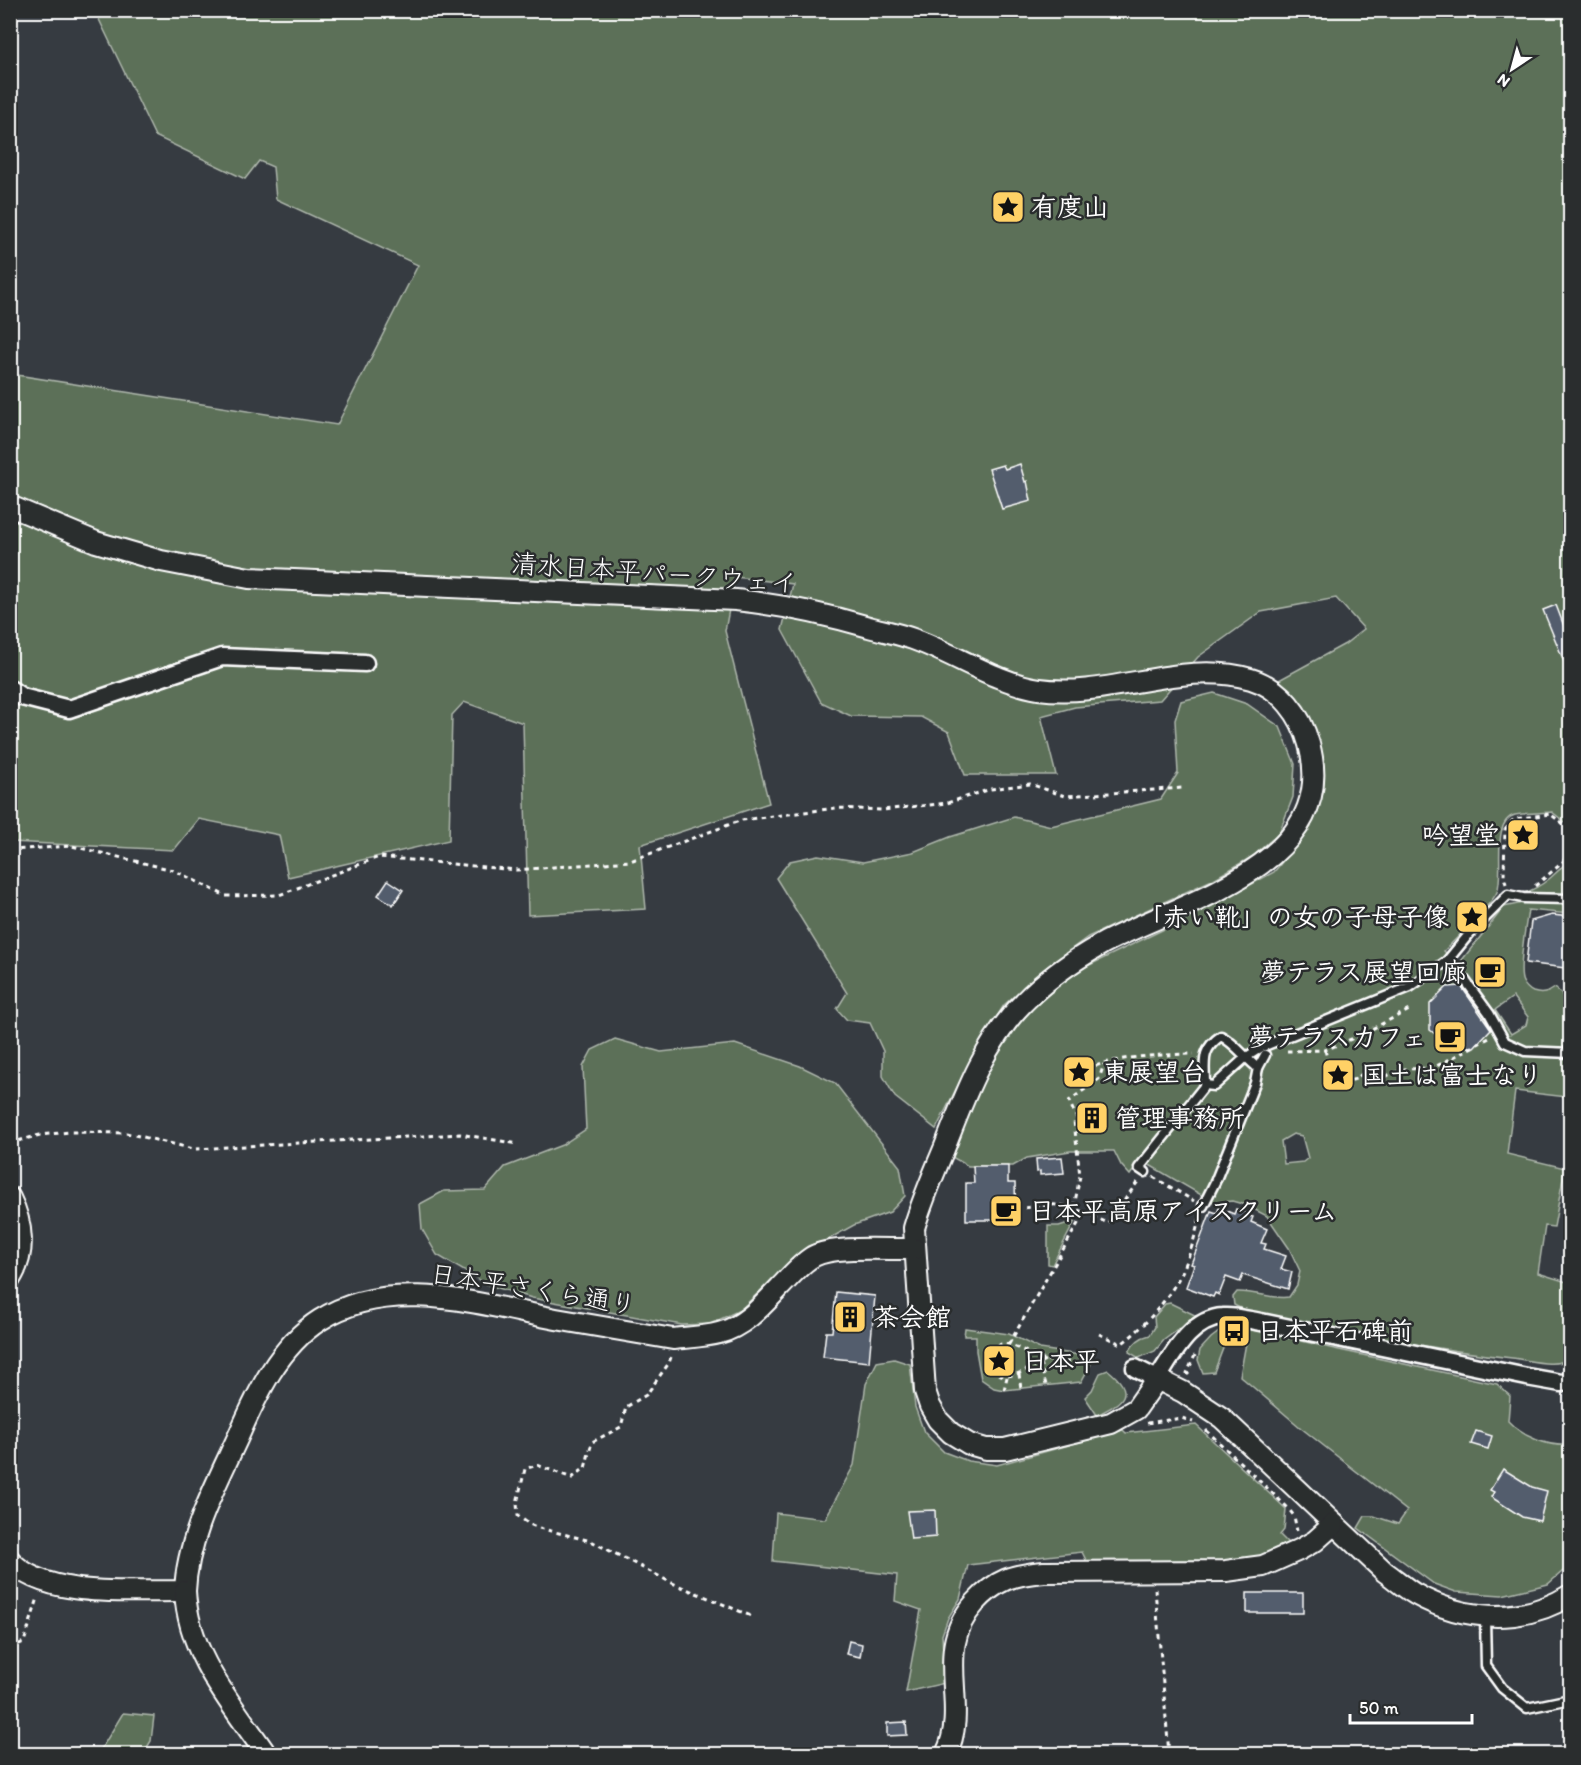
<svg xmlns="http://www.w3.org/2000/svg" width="1581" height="1765" viewBox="0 0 1581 1765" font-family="Itim,'Klee One',sans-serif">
  <rect width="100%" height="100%" fill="#363b41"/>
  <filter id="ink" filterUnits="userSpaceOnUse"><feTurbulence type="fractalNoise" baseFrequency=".0167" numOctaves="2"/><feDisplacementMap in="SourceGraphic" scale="12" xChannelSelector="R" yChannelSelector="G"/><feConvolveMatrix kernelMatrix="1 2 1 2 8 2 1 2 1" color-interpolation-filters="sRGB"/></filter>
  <g filter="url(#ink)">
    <g fill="#5c6f59" stroke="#aeb7ac" stroke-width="1.5" fill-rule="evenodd">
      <path d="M95,11H1570V826L1552,812C1540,813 1526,813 1515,815C1490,821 1505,873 1497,892C1492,905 1455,939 1444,951L1458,965L1504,907L1522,903L1570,904V914L1528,910C1526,924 1517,972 1523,982C1525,986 1529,990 1533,992C1542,995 1548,993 1555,988L1564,997L1570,999V1093L1567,1097L1515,1091L1507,1154L1565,1168L1554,1227L1545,1226L1538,1273L1570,1283V1359C1554,1368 1530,1360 1512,1358C1421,1348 1331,1330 1242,1309L1234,1305L1233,1297L1237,1292C1255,1291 1273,1300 1289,1297L1297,1285L1300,1271L1289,1248L1267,1216L1246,1205L1232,1201L1215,1203L1141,1160L1130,1175L1121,1165L1114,1151H1070L1027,1158L1013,1166H968L950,1156L987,1070L1026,1014L1075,972L1212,906L1274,872L1311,827L1316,794V741L1307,713L1279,680L1345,644L1364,629L1336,598L1261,612L1198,657L1160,700L1075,707L1041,716L1056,775H965L949,732L921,717L851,716L821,702L782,630L793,584L735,577L725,631L769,803L640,845L646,909L528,915L523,723L464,702L452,715L449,840L288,877L279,835L199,819L174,850L11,842L10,374L337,425L418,265L276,199L273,167L259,161L245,179L155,136ZM1513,997L1528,1017L1526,1025L1511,1034L1495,1010ZM1293,1134L1302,1136L1308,1158L1303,1162L1284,1164L1281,1141Z"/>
      <polygon points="1214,693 1247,704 1280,727 1295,764 1293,797 1279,833 1253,856 1212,880 1088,937 1048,966 1004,1005 972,1057 936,1129 895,1097 883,1076 883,1051 870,1023 847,1020 837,1009 847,993 776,878 790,861 818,855 863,862 913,852 950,837 1014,817 1051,826 1161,799 1178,773 1175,720 1181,701"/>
      <path d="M1570,858V894L1524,893C1542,887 1559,872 1570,858Z"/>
      <polygon points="615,1039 661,1052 735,1044 800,1066 835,1083 900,1167 905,1196 890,1212 854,1225 827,1240 808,1246 740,1310 710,1324 682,1325 532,1298 488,1285 437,1255 422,1229 420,1204 444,1191 485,1190 505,1167 562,1145 586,1129 583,1067 592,1050"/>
      <polygon points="1075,1221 1052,1265 1048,1264 1048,1226 1059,1226"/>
      <path d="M1170,1303L1201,1318L1179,1329L1164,1340L1155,1351L1139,1358L1129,1352C1133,1343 1141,1337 1150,1335L1155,1327L1154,1317L1165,1304Z"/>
      <polygon points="965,1328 1009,1334 1040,1349 1086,1356 1093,1360 1081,1382 1004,1390 994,1388 981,1379 976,1351 976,1336 964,1336"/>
      <path d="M1250,1328L1330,1348L1497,1384L1510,1396L1508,1421C1523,1437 1548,1447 1570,1445V1565L1548,1584L1502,1595L1456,1592L1434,1584L1358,1528L1365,1516H1374L1398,1524L1407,1511L1301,1428L1240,1376L1246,1343L1227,1338L1214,1372L1203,1373L1198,1360L1200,1350L1211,1338L1223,1329Z"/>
      <polygon points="894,1359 910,1364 915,1407 924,1432 944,1452 968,1461 997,1465 1123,1430 1126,1433 1196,1425 1286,1509 1284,1530 1280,1535 1290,1545 1261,1558 1221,1563 1088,1564 1082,1552 968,1565 960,1599 948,1618 942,1635 945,1683 906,1692 921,1610 895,1601 897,1575 773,1561 776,1513 825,1519 854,1465 866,1384 877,1362"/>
      <path d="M1108,1370C1137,1393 1123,1402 1097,1415L1085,1397L1092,1390L1100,1373Z"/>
      <polygon points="123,1713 154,1716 151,1741 143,1754 98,1754"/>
    </g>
    <g fill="#535d6d" stroke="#fff" stroke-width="1.5">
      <polygon points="1020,464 1025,482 1027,481 1031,501 1002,509 989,469 1003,465 1005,469"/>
      <polygon points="1556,605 1570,642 1570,676 1543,610"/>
      <polygon points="388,880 403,890 393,905 378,895"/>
      <polygon points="1552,915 1570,917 1570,961 1566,960 1565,968 1526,963 1531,921"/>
      <polygon points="1461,986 1491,1029 1474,1047 1450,1046 1430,1030 1430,1004 1447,987"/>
      <circle cx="1080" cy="1071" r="12"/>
      <polygon points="1085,1109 1099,1109 1099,1127 1085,1126"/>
      <polygon points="1062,1157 1064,1173 1040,1175 1040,1171 1037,1172 1036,1159"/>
      <polygon points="973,1166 1008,1166 1008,1183 1015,1183 1016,1220 966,1220 966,1183 974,1183"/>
      <polygon points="1219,1208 1234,1214 1236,1209 1250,1214 1249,1216 1253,1217 1251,1222 1267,1229 1261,1243 1266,1244 1264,1249 1286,1256 1281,1269 1292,1272 1288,1289 1243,1275 1240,1282 1226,1277 1219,1295 1215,1293 1213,1297 1186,1287 1194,1265 1191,1264 1211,1211 1217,1213"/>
      <polygon points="836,1292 875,1296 869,1362 823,1357 826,1332 832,1332"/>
      <polygon points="1476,1431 1492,1436 1488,1449 1471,1444"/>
      <polygon points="1503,1469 1532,1487 1547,1491 1540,1521 1522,1517 1491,1497 1494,1492 1490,1490"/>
      <polygon points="935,1510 936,1537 911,1539 907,1511"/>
      <rect x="1247" y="1593" width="56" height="20"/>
      <polygon points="849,1641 862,1644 860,1657 846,1654"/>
      <polygon points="906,1722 907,1735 887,1736 887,1723"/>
    </g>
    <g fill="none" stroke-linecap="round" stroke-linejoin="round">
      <defs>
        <g id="service">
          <polyline points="1447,961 1459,972 1489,1013 1505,1042 1525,1051 1570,1053"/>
          <path d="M1205,1085C1205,1063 1200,1050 1221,1036C1236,1044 1245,1058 1258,1068"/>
          <polyline points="1145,1172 1139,1168 1205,1085 1214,1086 1245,1058 1262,1047 1410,987 1447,961 1470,933 1508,895 1523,898 1570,899"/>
          <polyline points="1203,1206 1215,1182 1255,1083 1258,1068 1265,1055"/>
          <polyline points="1485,1616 1486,1666 1502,1688 1527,1708 1570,1699"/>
        </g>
        <g id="minor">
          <polyline points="10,689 22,697 69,709 222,657 365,663"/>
          <path d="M1135,1368L1157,1379C1173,1355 1190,1319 1223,1317C1235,1316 1249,1320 1261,1322L1527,1377L1561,1383L1570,1382"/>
        </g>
        <g id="tertiary">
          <path d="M10,506L96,542L161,561L249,578L736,600C782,605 825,614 869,627C884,631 899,634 913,639C953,653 997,683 1039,689C1110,699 1181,659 1251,679C1281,688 1301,715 1309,744C1342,865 1180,902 1102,944C1074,960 1046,979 1024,1002C984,1042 964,1098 944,1149C933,1175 922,1201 914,1228L925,1391L930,1406L938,1420L951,1433L969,1444L986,1449H1005L1111,1423L1136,1409L1157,1379L1183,1392L1222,1418L1385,1572C1395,1579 1405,1588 1415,1594C1463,1621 1523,1625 1570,1595"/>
          <path d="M10,1198C23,1224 26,1254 10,1279"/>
          <path d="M10,1560C44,1600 137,1590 185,1591C187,1538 216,1485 238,1437C257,1394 279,1346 320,1320C390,1275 482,1305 556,1319C595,1326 634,1332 673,1339C688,1337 704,1337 719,1333C744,1327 763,1305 780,1287C790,1277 802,1262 814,1256C835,1245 890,1250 915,1249"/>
          <path d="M185,1591C188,1655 232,1704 266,1754"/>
          <path d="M946,1754C971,1705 931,1651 975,1603C997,1579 1012,1575 1044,1572L1226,1571L1263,1566L1299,1550L1315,1541L1334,1524"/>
        </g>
      </defs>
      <use href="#service" stroke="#fff" stroke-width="13"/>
      <use href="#minor" stroke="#fff" stroke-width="21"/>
      <use href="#tertiary" stroke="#fff" stroke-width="24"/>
      <g stroke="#fff" stroke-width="3" stroke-dasharray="4.5 4.5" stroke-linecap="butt">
        <polyline points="1570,824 1568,827 1570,829"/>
        <polyline points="10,850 72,846 173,870 226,896 279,895 379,857 516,870 630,861 742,820 836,808 883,810 947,803 991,789 1030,784 1065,796 1183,788"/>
        <polyline points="1506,884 1504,877 1505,830 1514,819 1550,814 1568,827"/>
        <polyline points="1535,886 1562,863 1570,852"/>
        <polyline points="1325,1050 1334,1085 1356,1079 1362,1074 1386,1076 1405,1069 1433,1068 1491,1037"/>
        <polyline points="1287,1051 1325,1050 1354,1038 1411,1009"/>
        <path d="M1079,1072C1115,1056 1155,1055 1194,1054"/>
        <polyline points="10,1143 40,1135 70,1132 126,1133 194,1149 460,1134 518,1144"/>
        <polyline points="1153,1177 1194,1201"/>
        <polyline points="1074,1207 1080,1176 1074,1121 1077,1119 1069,1101 1099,1079 1104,1064"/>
        <polyline points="1084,1213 1108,1223 1139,1180"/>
        <path d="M1099,1334L1121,1344C1146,1326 1170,1297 1183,1270C1191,1253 1195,1234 1200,1217"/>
        <path d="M1009,1344L1084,1213C1062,1200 1045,1206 1022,1208"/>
        <polyline points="671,1357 669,1363 646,1395 626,1407 621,1427 592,1442 585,1468 572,1478 537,1465 525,1469 517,1503 518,1516 529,1524 539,1528 591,1541 670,1582 751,1616"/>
        <path d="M1045,1360C1034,1366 997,1390 993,1364C992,1360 994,1354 994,1350L1001,1344H1009L1045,1360L1082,1363"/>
        <polyline points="1040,1363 1046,1385"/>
        <polyline points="1019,1374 1021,1389"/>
        <polyline points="1189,1375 1187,1373 1197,1351"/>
        <polyline points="1004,1390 1007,1377"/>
        <polyline points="1147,1423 1182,1418 1193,1422"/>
        <polyline points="1206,1430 1288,1508 1294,1516 1297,1531"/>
        <polyline points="1155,1589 1169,1754"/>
        <polyline points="10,1648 24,1642 38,1598"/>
      </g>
      <use href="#service" stroke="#2a2d2e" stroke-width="8"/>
      <use href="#minor" stroke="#2a2d2e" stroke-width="16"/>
      <use href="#tertiary" stroke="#2a2d2e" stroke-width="20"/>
    </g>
  </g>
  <defs>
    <symbol id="sight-square" viewBox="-11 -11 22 22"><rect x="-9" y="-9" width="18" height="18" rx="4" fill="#ffd166" stroke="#2a2d2e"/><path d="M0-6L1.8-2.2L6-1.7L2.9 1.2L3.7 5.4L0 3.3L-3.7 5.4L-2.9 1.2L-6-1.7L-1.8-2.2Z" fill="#111"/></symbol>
    <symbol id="cafe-square" viewBox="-11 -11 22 22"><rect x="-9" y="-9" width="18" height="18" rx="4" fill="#ffd166" stroke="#2a2d2e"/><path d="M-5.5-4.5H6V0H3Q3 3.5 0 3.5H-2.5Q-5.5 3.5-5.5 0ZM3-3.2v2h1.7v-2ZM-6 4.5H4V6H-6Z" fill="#111"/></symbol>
    <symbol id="building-square" viewBox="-11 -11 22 22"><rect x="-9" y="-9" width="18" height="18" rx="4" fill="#ffd166" stroke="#2a2d2e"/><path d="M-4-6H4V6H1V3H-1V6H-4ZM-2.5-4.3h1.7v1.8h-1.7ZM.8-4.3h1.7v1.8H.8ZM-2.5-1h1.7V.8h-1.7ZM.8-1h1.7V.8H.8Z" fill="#111"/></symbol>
    <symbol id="bus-square" viewBox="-11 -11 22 22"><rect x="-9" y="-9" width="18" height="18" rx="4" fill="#ffd166" stroke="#2a2d2e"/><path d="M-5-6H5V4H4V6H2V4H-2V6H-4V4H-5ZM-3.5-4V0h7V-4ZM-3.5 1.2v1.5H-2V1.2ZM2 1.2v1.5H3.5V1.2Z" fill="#111"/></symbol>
  </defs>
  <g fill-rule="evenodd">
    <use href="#sight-square" x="989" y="188" width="38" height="38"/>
    <use href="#sight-square" x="1504" y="816" width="38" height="38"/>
    <use href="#sight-square" x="1453" y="898" width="38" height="38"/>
    <use href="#cafe-square" x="1471" y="953" width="38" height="38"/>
    <use href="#cafe-square" x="1431" y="1018" width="38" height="38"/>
    <use href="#sight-square" x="1060" y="1053" width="38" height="38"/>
    <use href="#sight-square" x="1319" y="1056" width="38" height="38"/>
    <use href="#building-square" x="1073" y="1099" width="38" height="38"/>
    <use href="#cafe-square" x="987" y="1192" width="38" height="38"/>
    <use href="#building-square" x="831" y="1298" width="38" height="38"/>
    <use href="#bus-square" x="1215" y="1312" width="38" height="38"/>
    <use href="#sight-square" x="980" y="1342" width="38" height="38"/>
  </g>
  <g text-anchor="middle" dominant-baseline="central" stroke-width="5" stroke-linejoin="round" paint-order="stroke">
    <g font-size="26" font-weight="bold" fill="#fff" stroke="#2a2d2e" text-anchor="start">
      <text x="1031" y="207">有度山</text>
      <text x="1500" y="835" text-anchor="end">吟望堂</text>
      <text x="1449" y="917" text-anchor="end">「赤い靴」の女の子母子像</text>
      <text x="1467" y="972" text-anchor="end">夢テラス展望回廊</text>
      <text x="1427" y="1037" text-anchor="end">夢テラスカフェ</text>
      <text x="1102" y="1072">東展望台</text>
      <text x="1361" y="1075">国土は富士なり</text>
      <text x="1115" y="1118">管理事務所</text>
      <text x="1029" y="1211">日本平高原アイスクリーム</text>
      <text x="873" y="1317">茶会館</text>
      <text x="1257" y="1331">日本平石碑前</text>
      <text x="1022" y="1361">日本平</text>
    </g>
    <g font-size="26" fill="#fff" stroke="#2a2d2e">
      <text transform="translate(654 573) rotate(4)">清水日本平パークウェイ</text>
      <text transform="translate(533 1289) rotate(9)">日本平さくら通り</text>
    </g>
  </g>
  <rect width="1581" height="1765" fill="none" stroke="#2a2d2e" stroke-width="36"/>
  <rect x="18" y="18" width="1545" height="1729" fill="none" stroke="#fff" stroke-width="2" filter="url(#ink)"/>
  <g transform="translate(1512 69) rotate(216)" stroke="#2a2d2e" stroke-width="4.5" paint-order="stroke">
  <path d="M0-4.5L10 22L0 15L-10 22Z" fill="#ffffff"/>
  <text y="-9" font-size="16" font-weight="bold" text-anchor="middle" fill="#ffffff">N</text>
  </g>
  <path d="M1350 1714v9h122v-9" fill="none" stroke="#ffffff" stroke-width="3"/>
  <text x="1359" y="1714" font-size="18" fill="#ffffff" stroke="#2a2d2e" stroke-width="4.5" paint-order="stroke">50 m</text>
</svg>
